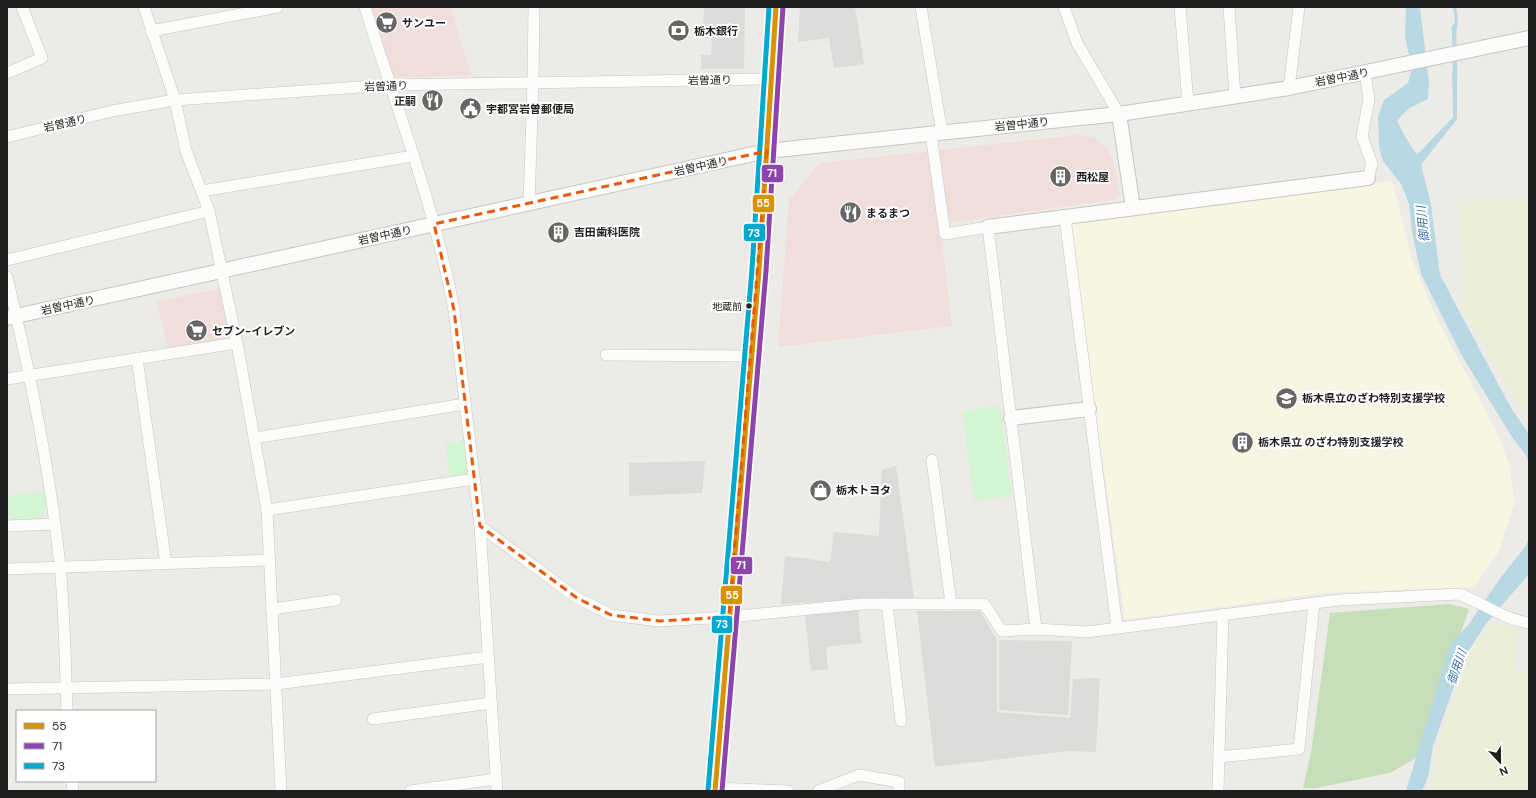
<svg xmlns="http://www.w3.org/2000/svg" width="1536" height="798" viewBox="0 0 1536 798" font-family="'DM Sans','Noto Sans JP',sans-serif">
  <rect width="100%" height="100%" fill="#edebe7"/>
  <g fill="#f0dedb">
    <polygon points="369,7 450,7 471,75 392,78"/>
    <polygon points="1078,135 1094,138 1107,147 1113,161 1120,194 1113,200 940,224 952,326 778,347 789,200 820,163"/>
    <polygon points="221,288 231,336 228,340 168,349 157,302"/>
  </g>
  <polygon fill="#f6f6e2" points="1392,181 1412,259 1436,317 1496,430 1509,464 1515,503 1498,553 1474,587 1323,593 1125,620 1068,217"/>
  <g fill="#edeed9">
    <polygon points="1529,198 1529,422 1462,310 1460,201"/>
    <polygon points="1492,622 1520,629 1514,671 1529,673 1529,791 1431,791 1436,749 1471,649"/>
  </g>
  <polygon fill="#c6deba" points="1449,604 1469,609 1418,757 1390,773 1316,788 1303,788 1311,753 1330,613"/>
  <g fill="#d3f5d4">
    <polygon points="1000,406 1012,496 974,501 962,411"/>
    <polygon points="466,440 470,469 466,475 450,477 445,444"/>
    <path d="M45,490L46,511C38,524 22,520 9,519L7,497Z"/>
  </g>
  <g fill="#dcdbd9">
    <polygon points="704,7 745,7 744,69 701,69 701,55 711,55 712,39 703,38"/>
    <polygon points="800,7 855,7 864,64 834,68 829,38 798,42"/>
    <polygon points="705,461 702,493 629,496 629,463"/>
    <polygon points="896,466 914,598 866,599 781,604 785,556 830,562 834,532 879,536 882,470"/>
    <polygon points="858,608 861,643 826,647 828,669 811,671 805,614"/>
    <polygon points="917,611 980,611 997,640 997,712 1070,718 1073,679 1100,678 1096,752 1067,751 935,767"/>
    <polygon points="999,640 1072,641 1068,715 999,710"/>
  </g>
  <g fill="#b8d9e3">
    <polygon points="1406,7 1420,7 1429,82 1428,99 1408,109 1397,121 1404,135 1417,155 1453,117 1452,70 1457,69 1457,119 1421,165 1431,204 1440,275 1511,408 1529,434 1529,463 1525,454 1512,437 1462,356 1421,274 1412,232 1409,204 1401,184 1383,161 1379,148 1378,116 1384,100 1408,83 1412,68 1405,37"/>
    <polygon points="1453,7 1456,7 1458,19 1456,33 1452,34 1455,19"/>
    <polygon points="1529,538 1529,574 1485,625 1464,658 1433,746 1428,777 1422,791 1406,791 1450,645 1469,624 1501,577 1525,547"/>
  </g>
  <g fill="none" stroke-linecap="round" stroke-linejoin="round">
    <polyline stroke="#b8d9e3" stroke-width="4.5" points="1454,27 1455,74"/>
    <defs>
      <g id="minor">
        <polyline points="144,7 175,100 186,151 209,211 237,343 267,510 281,791"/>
        <path d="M365,7C396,107 435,207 454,310L480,526L497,791"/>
        <polyline points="921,7 942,133"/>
        <polyline points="1064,7 1077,43 1119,114"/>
        <polyline points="1180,7 1188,104"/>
        <polyline points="1229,7 1235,97"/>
        <polyline points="151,31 278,7"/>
        <polyline points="7,73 42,58 22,7"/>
        <polyline points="1365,73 1369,99 1362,136 1372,164 1368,178"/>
        <polyline points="1289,88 1299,7"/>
        <polyline points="931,134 945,234 988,227 1036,629"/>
        <polyline points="7,137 112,111 175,100 389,85 770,79"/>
        <polyline points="202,191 413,156"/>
        <polyline points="529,204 533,83 534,7"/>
        <polyline points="1065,217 1117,628"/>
        <polyline points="7,260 209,211"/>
        <path d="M7,277C30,372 50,469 60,566C65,614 65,663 67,711"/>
        <polyline points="606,355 751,356"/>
        <polyline points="137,358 166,564"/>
        <polyline points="7,379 237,343"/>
        <polyline points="254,438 465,404"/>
        <polyline points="932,460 951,604"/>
        <polyline points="267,510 474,479"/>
        <polyline points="7,526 55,524"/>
        <path d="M480,526L577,598L611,615L659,621L729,617L863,604H984L1002,631L1036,629L1087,632L1339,600L1459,594C1483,603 1503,619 1529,623"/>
        <polyline points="7,569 270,560"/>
        <polyline points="887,604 901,721"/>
        <polyline points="272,609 336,600"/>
        <polyline points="7,689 276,684 488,657"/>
        <polyline points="373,719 491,703"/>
        <polyline points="1219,757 1299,749 1314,603"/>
        <polyline points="72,781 73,791"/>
        <polyline points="715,788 788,791"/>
        <polyline points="410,791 496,779"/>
        <polyline points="818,791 859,775 899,782 899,791"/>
        <polyline points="1218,791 1223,614"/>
      </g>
      <g id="tertiary">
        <polyline points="1119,114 1133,208"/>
        <polyline points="988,227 1368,178"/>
        <polyline points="7,318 767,151 1119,114 1212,100 1289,88 1529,38"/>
        <polyline points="1011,418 1089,409"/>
      </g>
      <polyline id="secondary" points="715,791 759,270 776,7"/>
    </defs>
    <use href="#minor" stroke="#c6c5c3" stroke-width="12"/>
    <use href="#tertiary" stroke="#c6c5c3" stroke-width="16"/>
    <use href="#secondary" stroke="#95977e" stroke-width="18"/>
    <use href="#minor" stroke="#fcfcfb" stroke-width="11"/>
    <use href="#tertiary" stroke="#fcfcfb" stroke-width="14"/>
    <use href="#secondary" stroke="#f4f4ea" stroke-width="16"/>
    <defs>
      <polyline id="bus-1" points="715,791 759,270 776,7"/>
      <polyline id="bus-2" points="722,791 766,271 783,7"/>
      <polyline id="bus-3" points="708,790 752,269 769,7"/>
    </defs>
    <use href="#bus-1" stroke="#fff" stroke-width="8"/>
    <use href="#bus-2" stroke="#fff" stroke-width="8"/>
    <use href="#bus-3" stroke="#fff" stroke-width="8"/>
    <use href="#bus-1" stroke="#d79205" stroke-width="5"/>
    <use href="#bus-2" stroke="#8e44ad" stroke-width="5"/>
    <use href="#bus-3" stroke="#00a9ce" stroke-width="5"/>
  </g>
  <path fill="none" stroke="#e8590c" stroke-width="3" stroke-dasharray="8 5" stroke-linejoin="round" d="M767,151L729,617L659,621L611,615L577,598L480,526L454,310L434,224Z"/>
  <defs>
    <symbol id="supermarket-disc" viewBox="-11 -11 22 22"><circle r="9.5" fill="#676665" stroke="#fff"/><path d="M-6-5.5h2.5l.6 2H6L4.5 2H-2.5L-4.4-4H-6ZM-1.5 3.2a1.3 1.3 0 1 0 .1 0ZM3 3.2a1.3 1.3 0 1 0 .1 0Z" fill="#fff"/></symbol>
    <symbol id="bank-disc" viewBox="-11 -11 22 22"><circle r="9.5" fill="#676665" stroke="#fff"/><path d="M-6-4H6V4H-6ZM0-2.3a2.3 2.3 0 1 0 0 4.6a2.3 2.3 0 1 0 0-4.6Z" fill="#fff"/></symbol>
    <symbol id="restaurant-disc" viewBox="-11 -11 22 22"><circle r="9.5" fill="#676665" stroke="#fff"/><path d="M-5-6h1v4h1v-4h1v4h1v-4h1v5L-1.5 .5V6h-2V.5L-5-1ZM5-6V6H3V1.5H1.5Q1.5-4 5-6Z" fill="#fff"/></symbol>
    <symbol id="civic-disc" viewBox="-11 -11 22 22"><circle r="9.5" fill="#676665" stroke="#fff"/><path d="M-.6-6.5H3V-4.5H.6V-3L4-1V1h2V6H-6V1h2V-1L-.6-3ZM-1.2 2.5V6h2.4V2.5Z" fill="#fff"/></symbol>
    <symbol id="building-disc" viewBox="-11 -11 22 22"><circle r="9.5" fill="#676665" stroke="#fff"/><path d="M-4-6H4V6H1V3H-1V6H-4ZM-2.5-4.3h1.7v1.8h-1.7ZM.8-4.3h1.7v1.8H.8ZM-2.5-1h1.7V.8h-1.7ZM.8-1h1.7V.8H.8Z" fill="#fff"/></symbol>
    <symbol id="school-disc" viewBox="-11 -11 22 22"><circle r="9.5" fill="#676665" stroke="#fff"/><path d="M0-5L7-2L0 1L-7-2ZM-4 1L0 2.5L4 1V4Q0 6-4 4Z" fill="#fff"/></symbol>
    <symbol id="shop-disc" viewBox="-11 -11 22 22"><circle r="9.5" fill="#676665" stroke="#fff"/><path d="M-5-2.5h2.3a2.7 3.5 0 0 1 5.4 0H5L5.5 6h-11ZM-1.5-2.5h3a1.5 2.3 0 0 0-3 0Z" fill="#fff"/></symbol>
  </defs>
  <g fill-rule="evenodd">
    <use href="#supermarket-disc" x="374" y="10" width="25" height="25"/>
    <use href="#bank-disc" x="666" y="18" width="25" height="25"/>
    <use href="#restaurant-disc" x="420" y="88" width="25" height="25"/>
    <use href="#civic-disc" x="458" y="96" width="25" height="25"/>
    <use href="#building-disc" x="1048" y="164" width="25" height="25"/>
    <use href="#restaurant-disc" x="838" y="200" width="25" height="25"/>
    <use href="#building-disc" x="546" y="220" width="25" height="25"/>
    <use href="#supermarket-disc" x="184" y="318" width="25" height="25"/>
    <use href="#school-disc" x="1274" y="386" width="25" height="25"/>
    <use href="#building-disc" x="1230" y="430" width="25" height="25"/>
    <use href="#shop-disc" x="808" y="478" width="25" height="25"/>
  </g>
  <circle fill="#1f1f1f" stroke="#fff" stroke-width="1.5" cx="749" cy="306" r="3.5"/>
  <g text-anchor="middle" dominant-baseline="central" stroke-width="4" stroke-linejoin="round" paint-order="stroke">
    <g font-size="10" fill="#1f1f1f" stroke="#fff" text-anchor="end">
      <text x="742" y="306">地蔵前</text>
    </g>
    <g font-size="11" font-weight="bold" fill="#1f1f1f" stroke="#fff" text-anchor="start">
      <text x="402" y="23">サンユー</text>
      <text x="694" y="31">栃木銀行</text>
      <text x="416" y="101" text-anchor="end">正嗣</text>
      <text x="486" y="109">宇都宮岩曽郵便局</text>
      <text x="1076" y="177">西松屋</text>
      <text x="866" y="213">まるまつ</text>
      <text x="574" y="232">吉田歯科医院</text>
      <text x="212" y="331">セブン-イレブン</text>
      <text x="1302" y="398">栃木県立のざわ特別支援学校</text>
      <text x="1258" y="442">栃木県立 のざわ特別支援学校</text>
      <text x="836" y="490">栃木トヨタ</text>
    </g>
    <g font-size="11" fill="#1f1f1f" stroke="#fff">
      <text transform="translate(1342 77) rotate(-11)">岩曽中通り</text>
      <text transform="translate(710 80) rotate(-1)">岩曽通り</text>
      <text transform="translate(386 86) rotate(-2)">岩曽通り</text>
      <text transform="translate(65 123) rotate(-13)">岩曽通り</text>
      <text transform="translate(1022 124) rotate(-6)">岩曽中通り</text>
      <text transform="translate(701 166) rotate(-12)">岩曽中通り</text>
      <text transform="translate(385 235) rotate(-12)">岩曽中通り</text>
      <text transform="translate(68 305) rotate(-12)">岩曽中通り</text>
    </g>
    <g font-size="12" font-style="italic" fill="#4075ae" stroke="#fff">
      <text transform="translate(1423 224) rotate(-96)">御用川</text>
      <text transform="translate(1457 667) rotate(-71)">御用川</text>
    </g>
  </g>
  <g stroke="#fff" stroke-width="1.5">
    <rect x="761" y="164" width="23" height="19" rx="4" fill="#8e44ad"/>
    <rect x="752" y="194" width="23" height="19" rx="4" fill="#d79205"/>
    <rect x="743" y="223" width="23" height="19" rx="4" fill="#00a9ce"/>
    <rect x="730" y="556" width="23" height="19" rx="4" fill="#8e44ad"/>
    <rect x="720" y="585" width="23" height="20" rx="4" fill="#d79205"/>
    <rect x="711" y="615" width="22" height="19" rx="4" fill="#00a9ce"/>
  </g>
  <g font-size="11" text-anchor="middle" font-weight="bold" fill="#fff">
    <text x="772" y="177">71</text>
    <text x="763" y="207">55</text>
    <text x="754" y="237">73</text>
    <text x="741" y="569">71</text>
    <text x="732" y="599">55</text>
    <text x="722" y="628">73</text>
  </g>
  <rect width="1536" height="798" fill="none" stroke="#1f1f1f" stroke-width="16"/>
  <rect x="16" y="710" width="140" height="72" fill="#ffffff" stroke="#a5a5a5"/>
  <rect x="24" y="723" width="20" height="6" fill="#d79205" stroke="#a5a5a5"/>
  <text x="52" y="730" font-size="12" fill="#1f1f1f">55</text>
  <rect x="24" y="743" width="20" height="6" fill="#8e44ad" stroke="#a5a5a5"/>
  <text x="52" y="750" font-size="12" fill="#1f1f1f">71</text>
  <rect x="24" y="763" width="20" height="6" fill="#00a9ce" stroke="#a5a5a5"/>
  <text x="52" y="770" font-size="12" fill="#1f1f1f">73</text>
  <g transform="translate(1500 762) rotate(158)" stroke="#ffffff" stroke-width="3" paint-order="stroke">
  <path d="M0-3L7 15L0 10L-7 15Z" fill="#1f1f1f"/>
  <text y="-6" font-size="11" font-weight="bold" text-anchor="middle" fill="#1f1f1f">N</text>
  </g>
</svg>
